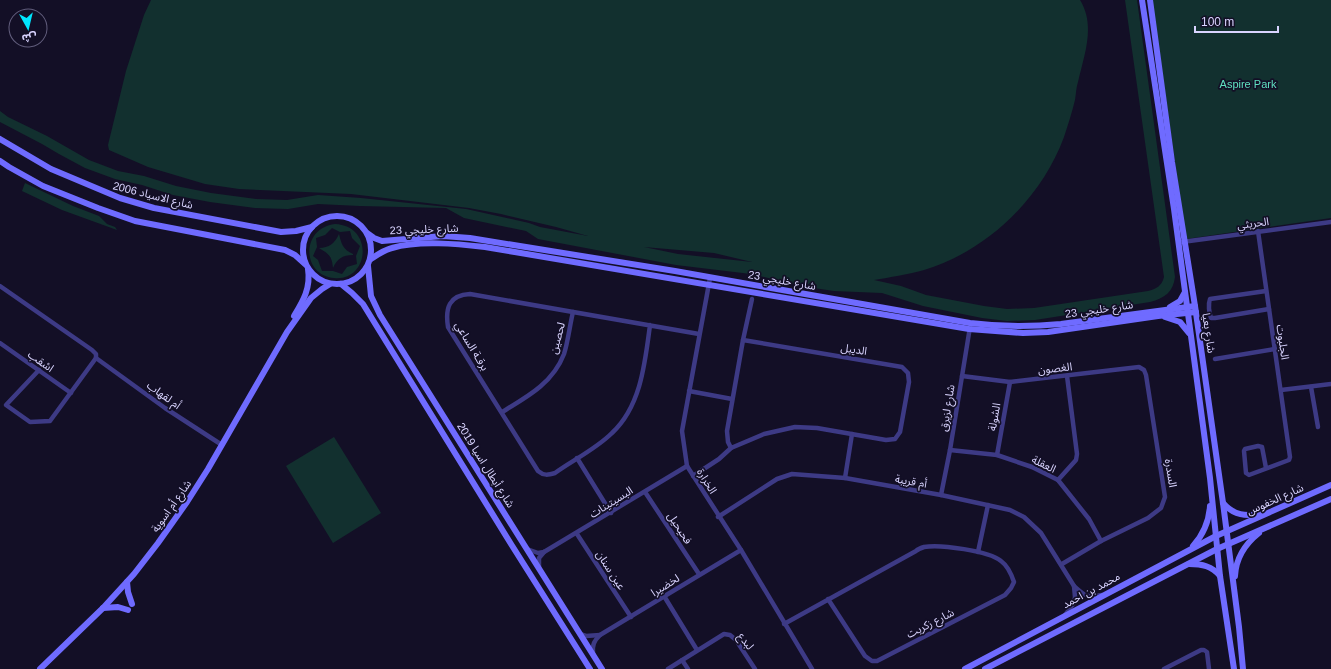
<svg xmlns="http://www.w3.org/2000/svg" width="1331" height="669" viewBox="0 0 1331 669" font-family="Helvetica,'Noto Sans Arabic',sans-serif">
  <rect width="100%" height="100%" fill="#130f26"/>
  <g fill="#12302f" fill-rule="evenodd">
    <path d="M151,0H1080C1096,26 1084,55 1078,82C1076,88 1076,94 1075,100C1072,112 1068,125 1064,137C1041,199 987,251 924,270C906,275 891,277 874,280L901,286L926,295L984,306L1007,309L1034,308L1148,291C1156,289 1162,286 1164,277L1125,0H1137L1175,277C1173,292 1165,298 1150,302L1035,320L1007,321L982,318L923,306L882,293L834,291L807,287L751,274L676,265L538,239L526,231L464,218L446,208L360,206L318,204L288,209L255,208L210,202L173,195L142,185L115,179L85,168L59,154L42,144L0,122V111L8,117L47,136L89,160L118,171L144,176L176,186L211,193L256,199L287,200L318,195L361,198L466,209L529,223L540,227L588,236L556,227L501,214L469,208L351,194L239,189L205,184L148,167L109,150L108,145L126,71L144,15ZM644,247L714,253L752,262L678,254Z"/>
    <polygon points="1152,0 1331,0 1331,218 1186,239"/>
    <polygon points="25,183 73,206 99,216 107,224 115,227 117,230 62,210 22,191"/>
    <path d="M335,224C375,226 369,282 334,278C301,275 301,228 335,224ZM332,228L340,232L350,231L352,238L360,246L356,256L357,264L347,267L342,274L333,271H322L318,260L313,256L317,247L316,238L325,235Z"/>
    <path d="M339,234C341,243 343,250 353,254V255C342,255 337,259 333,268C332,256 329,254 319,248C329,248 335,243 339,234Z"/>
    <polygon points="334,437 381,513 333,543 286,466"/>
  </g>
  <g fill="none" stroke-linecap="round" stroke-linejoin="round">
    <g stroke="#3d3a85" stroke-width="4.5">
      <polyline points="1258,231 1290,457 1289,460 1249,475 1246,473 1244,451 1245,449 1258,446 1262,447 1266,468"/>
      <polyline points="1182,242 1331,222"/>
      <polyline points="710,278 682,431 687,466 741,550 812,669"/>
      <polyline points="0,286 92,350 96,354 96,358 165,408 222,445"/>
      <path d="M1266,291L1210,299C1208,304 1209,313 1211,318H1215L1269,309"/>
      <path d="M650,325C645,363 641,406 612,433C596,449 573,460 555,473C548,475 544,476 538,471L448,327C445,308 449,295 470,294C546,307 622,320 699,334"/>
      <polygon points="743,340 902,367 908,373 909,382 900,432 895,439 886,440 817,428 795,427 764,434 731,448 728,442 727,431"/>
      <polyline points="743,340 752,299"/>
      <polyline points="0,343 71,393"/>
      <polyline points="1215,359 1275,349"/>
      <polyline points="39,370 6,405 30,422 50,421 96,358"/>
      <polyline points="962,376 1010,382 1139,367 1144,370 1146,375 1165,497 1161,508 1148,518 1101,541 1062,564"/>
      <polyline points="1311,387 1318,427"/>
      <polyline points="1281,390 1331,384"/>
      <polyline points="689,391 732,399"/>
      <path d="M502,412C527,397 553,383 564,354C568,342 570,324 573,312"/>
      <polyline points="950,450 997,455 1032,467 1058,480 1089,519 1101,541"/>
      <polyline points="997,455 1010,382"/>
      <polyline points="577,458 611,513"/>
      <polyline points="693,476 719,459 731,448"/>
      <polyline points="845,478 852,434"/>
      <polyline points="1058,480 1076,460 1077,454 1067,376"/>
      <polyline points="645,492 699,574"/>
      <polyline points="941,495 950,450 970,327"/>
      <polyline points="718,517 777,479 792,474 845,478 941,495 1010,510 1024,517 1041,533 1074,586 1075,597 1074,603 1065,615"/>
      <polyline points="577,534 631,617"/>
      <polyline points="527,549 538,553 544,552 687,466"/>
      <polyline points="978,552 988,505"/>
      <polyline points="539,567 539,558 544,552"/>
      <path d="M1074,586C1085,596 1087,598 1102,595"/>
      <polyline points="664,596 697,650"/>
      <path d="M784,624L916,551C918,549 921,548 924,547C940,544 989,551 1001,561C1008,566 1011,573 1014,582L1011,588L1005,595L877,661H872L865,656L828,599"/>
      <polyline points="580,634 586,636 600,635"/>
      <path d="M593,654C592,645 594,641 600,635L741,550"/>
      <polyline points="682,660 688,669"/>
      <polyline points="668,669 724,634 730,635 736,640 755,669"/>
      <polyline points="1164,669 1201,650 1204,650 1207,652 1209,669"/>
    </g>
    <g stroke="#6f6bff" stroke-width="6">
      <polyline points="1142,0 1174,209 1210,478 1220,576 1234,669"/>
      <polyline points="1150,0 1172,162 1195,306 1223,503 1239,627 1243,669"/>
      <polyline points="0,139 51,169 120,198 154,208 281,232 296,231 312,227"/>
      <polyline points="0,161 9,167 43,186 98,208 135,221 285,250 295,255 305,264"/>
      <circle cx="337" cy="250" r="34"/>
      <path d="M367,233L374,238L382,241L443,236L470,238L675,271L970,323C1002,327 1029,327 1061,324L1195,306"/>
      <path d="M371,259C377,255 384,250 392,248C419,240 458,244 485,247L969,329L1023,333L1048,332L1158,316L1196,312"/>
      <polyline points="368,266 371,296 380,315 602,669"/>
      <polyline points="341,284 352,293 363,304 511,544 590,669"/>
      <polyline points="1170,307 1180,301 1185,292"/>
      <path d="M294,316C303,301 311,288 308,269"/>
      <polyline points="1165,317 1180,322 1189,333"/>
      <path d="M1223,503C1234,516 1246,516 1261,514"/>
      <path d="M1193,546C1203,535 1209,521 1210,506"/>
      <path d="M1189,564C1202,564 1212,566 1220,576"/>
      <path d="M1235,576C1236,558 1245,544 1259,533"/>
      <polyline points="127,582 128,592 132,604"/>
      <polyline points="103,608 118,607 128,610"/>
      <polyline points="40,669 103,608 134,574 158,543 187,502 208,469 287,332 311,298 322,289 330,284"/>
      <polyline points="965,669 1216,536 1331,485"/>
      <polyline points="985,669 1217,549 1331,499"/>
    </g>
  </g>
  <g text-anchor="middle" dominant-baseline="central" stroke-width="3.5" stroke-linejoin="round" paint-order="stroke">
    <g font-size="11" fill="#5fe0c0" stroke="#130f26">
      <text x="1248" y="84">Aspire Park</text>
    </g>
    <g font-size="11" fill="#d9d4ff" stroke="#130f26">
      <text transform="translate(153 195) rotate(14)">شارع الاسياد 2006</text>
      <text transform="translate(1253 223) rotate(-7)">الحريثي</text>
      <text transform="translate(424 229) rotate(-2)">شارع خليجي 23</text>
      <text transform="translate(782 280) rotate(10)">شارع خليجي 23</text>
      <text transform="translate(1099 309) rotate(-8)">شارع خليجي 23</text>
      <text transform="translate(1209 333) rotate(82)">شارع بعيا</text>
      <text transform="translate(557 338) rotate(-75)">لحصين</text>
      <text transform="translate(1283 342) rotate(82)">الجلبوت</text>
      <text transform="translate(472 346) rotate(59)">برقـة الساعي</text>
      <text transform="translate(854 349) rotate(9)">الديبل</text>
      <text transform="translate(41 361) rotate(35)">اشقب</text>
      <text transform="translate(1055 368) rotate(-6)">الغصون</text>
      <text transform="translate(164 395) rotate(36)">أم لقهاب</text>
      <text transform="translate(947 408) rotate(-81)">شارع لزيرق</text>
      <text transform="translate(994 417) rotate(-80)">الشولة</text>
      <text transform="translate(1044 464) rotate(26)">العقلة</text>
      <text transform="translate(486 465) rotate(58)">شارع أبطال اسيا 2019</text>
      <text transform="translate(1171 473) rotate(81)">السدرة</text>
      <text transform="translate(707 481) rotate(58)">الخرارة</text>
      <text transform="translate(911 481) rotate(10)">أم قريبة</text>
      <text transform="translate(1275 499) rotate(-24)">شارع الخفوس</text>
      <text transform="translate(611 502) rotate(-32)">البسيتينات</text>
      <text transform="translate(171 506) rotate(-55)">شارع أم اسوية</text>
      <text transform="translate(680 528) rotate(57)">فحيحيل</text>
      <text transform="translate(611 570) rotate(57)">عين سنان</text>
      <text transform="translate(665 585) rotate(-32)">لخضيرا</text>
      <text transform="translate(1091 590) rotate(-28)">محمد بن احمد</text>
      <text transform="translate(930 623) rotate(-27)">شارع زكريت</text>
      <text transform="translate(746 641) rotate(52)">لبدع</text>
    </g>
  </g>
  <g transform="translate(28 28) rotate(172)"><circle r="19" fill="#130f26" stroke="#625e7d"/>
  <path d="M0-3L7 15L0 10L-7 15Z" fill="#00e5ff"/>
  <text y="-6" font-size="11" font-weight="bold" text-anchor="middle" fill="#d9d4ff">ش</text>
  </g>
  <path d="M1195 26v6h83v-6" fill="none" stroke="#d9d4ff" stroke-width="2"/>
  <text x="1201" y="26" font-size="12" fill="#d9d4ff" stroke="#130f26" stroke-width="3" paint-order="stroke">100 m</text>
</svg>
